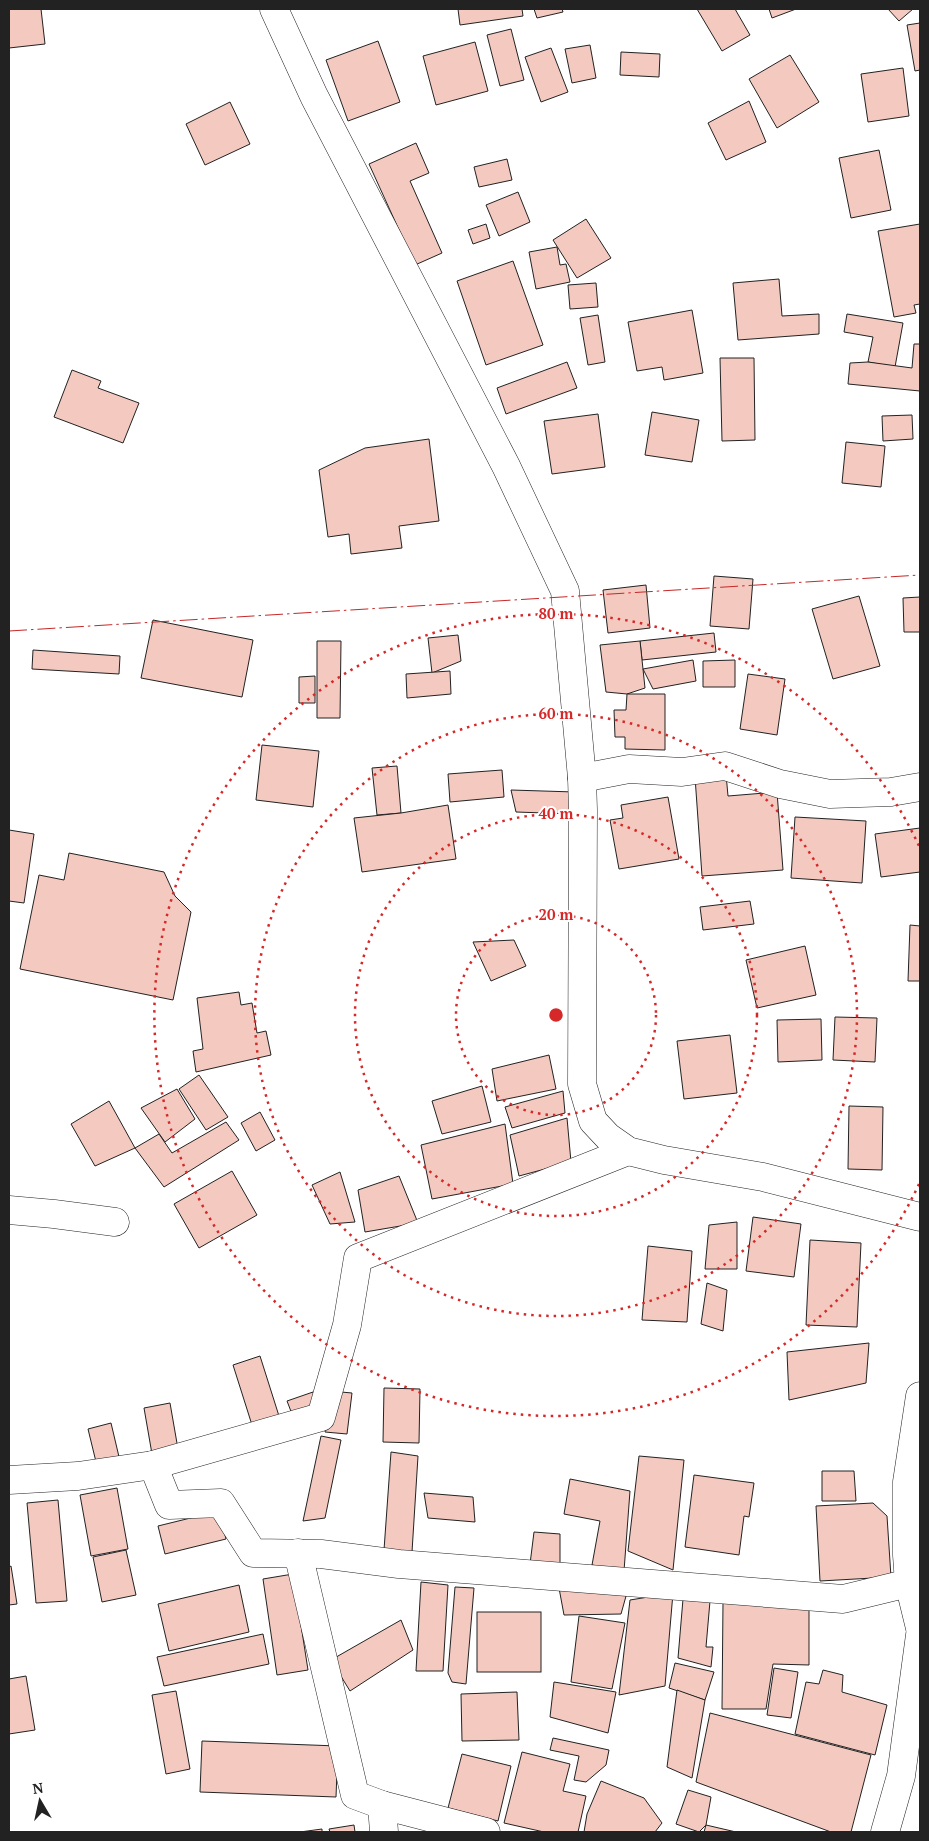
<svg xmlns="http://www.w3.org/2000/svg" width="929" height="1841" viewBox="0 0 929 1841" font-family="'PT Serif',serif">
  <rect width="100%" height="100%" fill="#fff"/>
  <g fill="#f3c9c0" stroke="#222">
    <polygon points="9,9 41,9 45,44 9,48"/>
    <polygon points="458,9 522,9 523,16 460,25"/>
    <polygon points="534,9 562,9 563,12 537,18"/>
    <polygon points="697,9 735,9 750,35 722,51"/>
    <polygon points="769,9 796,9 772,18"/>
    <polygon points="888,9 913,9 899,21"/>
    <polygon points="920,23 920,70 915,71 907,25"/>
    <polygon points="511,29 524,80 500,86 487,35"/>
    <polygon points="378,41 400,102 348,121 326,60"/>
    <polygon points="475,42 488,91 436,105 423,56"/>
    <polygon points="590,45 596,78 572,83 565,49"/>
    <polygon points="551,48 568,92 541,102 525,57"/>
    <polygon points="621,52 660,54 659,77 620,75"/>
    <polygon points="790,55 819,102 777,128 749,79"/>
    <polygon points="903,68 909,116 868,122 861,74"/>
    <polygon points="749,101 766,142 726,160 708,123"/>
    <polygon points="230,102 250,144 205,165 186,124"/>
    <polygon points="416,143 429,173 410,181 442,253 415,265 369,164"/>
    <polygon points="879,150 891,210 851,218 839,158"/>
    <polygon points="507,159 512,180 479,187 474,167"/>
    <polygon points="518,192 530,222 499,236 486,205"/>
    <polygon points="586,219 611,258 577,278 553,240"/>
    <polygon points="486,224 490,238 473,244 468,230"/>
    <polygon points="920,224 920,304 914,305 916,313 894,317 878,231"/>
    <polygon points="557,247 560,265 566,264 570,282 536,289 529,252"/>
    <polygon points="513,261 543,345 486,365 457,281"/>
    <polygon points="779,279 782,316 819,314 819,334 738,340 733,283"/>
    <polygon points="596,283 598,307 570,309 568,285"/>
    <polygon points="692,310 703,373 664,380 662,367 637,371 628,322"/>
    <polygon points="847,314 903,323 895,367 868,362 873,337 844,332"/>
    <polygon points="598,315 605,362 588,365 580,318"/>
    <polygon points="914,344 920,344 920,391 848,384 850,363 868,362 912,368"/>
    <polygon points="720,358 754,358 755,440 722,441"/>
    <polygon points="567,362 577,388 506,414 497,388"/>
    <polygon points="72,370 101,381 98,388 139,403 123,443 54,417"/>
    <polygon points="652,412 699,420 692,462 645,455"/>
    <polygon points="598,414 605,467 552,474 544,421"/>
    <polygon points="912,415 913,439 883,441 882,416"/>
    <polygon points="429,439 439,521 399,526 402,548 351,554 349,534 328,537 319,470 365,448"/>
    <polygon points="846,442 885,446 881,487 842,483"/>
    <polygon points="714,576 753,579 749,629 710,626"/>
    <polygon points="646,585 650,628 608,633 603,590"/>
    <polygon points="859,596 880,666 833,679 812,609"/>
    <polygon points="920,597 920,632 904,632 903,598"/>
    <polygon points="153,620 253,640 242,697 141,678"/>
    <polygon points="714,633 716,652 642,660 640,641"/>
    <polygon points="458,635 461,661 432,673 428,638"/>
    <polygon points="317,641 341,641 340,718 317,718"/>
    <polygon points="640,641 645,688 627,694 606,692 600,645"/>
    <polygon points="33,650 120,656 119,674 32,669"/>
    <polygon points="693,660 696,681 653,689 643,669"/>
    <polygon points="735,660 735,687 703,687 703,661"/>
    <polygon points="450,671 451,694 407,698 406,674"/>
    <polygon points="748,674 785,679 777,735 740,729"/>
    <polygon points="315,676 315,703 299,703 299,677"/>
    <polygon points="627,694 665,694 665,750 625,749 625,737 615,737 614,710 626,710"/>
    <polygon points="262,745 319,751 313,807 256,800"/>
    <polygon points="397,766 401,813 377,815 372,768"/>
    <polygon points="502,770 504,797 450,802 448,774"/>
    <polygon points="726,774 728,796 777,792 783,870 702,876 695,777"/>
    <polygon points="511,790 575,792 574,814 516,812"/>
    <polygon points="668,797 679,859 619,869 610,820 623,818 621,805"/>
    <polygon points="448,805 456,859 362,872 354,818 401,813"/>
    <polygon points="795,817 866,821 862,883 791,878"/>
    <polygon points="920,828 920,872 881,877 875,834"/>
    <polygon points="9,830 34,834 24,903 9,901"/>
    <polygon points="69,853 164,872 175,896 191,912 173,1000 20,969 39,875 64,880"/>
    <polygon points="750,901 754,924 703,930 700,907"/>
    <polygon points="910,925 920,926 920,981 908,981"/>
    <polygon points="514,940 526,966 491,981 473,942"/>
    <polygon points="805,946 816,995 757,1008 746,960"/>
    <polygon points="239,992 241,1005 252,1003 257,1033 266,1031 271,1055 196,1072 193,1051 203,1049 197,998"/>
    <polygon points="835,1017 877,1018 875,1062 833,1060"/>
    <polygon points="821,1019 822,1060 778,1062 777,1020"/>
    <polygon points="730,1035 737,1093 684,1099 677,1041"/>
    <polygon points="549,1055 556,1089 497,1101 492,1069"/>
    <polygon points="199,1075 228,1117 206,1130 179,1089"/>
    <polygon points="482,1086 491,1122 442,1134 432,1101"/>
    <polygon points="177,1089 195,1119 165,1142 141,1108"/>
    <polygon points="563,1091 565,1113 512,1128 505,1107"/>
    <polygon points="109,1101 135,1148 95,1166 71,1124"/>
    <polygon points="849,1106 883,1107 882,1170 848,1169"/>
    <polygon points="260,1112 275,1140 256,1151 241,1123"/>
    <polygon points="567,1118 571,1162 519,1176 510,1135"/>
    <polygon points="226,1122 239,1140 164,1187 135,1148 159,1134 172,1153"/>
    <polygon points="505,1124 513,1184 432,1199 421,1145"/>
    <polygon points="232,1171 257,1215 199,1248 174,1204"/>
    <polygon points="340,1172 355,1222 330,1224 312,1185"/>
    <polygon points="399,1176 418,1223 365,1232 358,1190"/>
    <polygon points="753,1217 801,1224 794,1277 746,1271"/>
    <polygon points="737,1222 737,1269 705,1269 709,1225"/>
    <polygon points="810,1240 861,1243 857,1327 806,1325"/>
    <polygon points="648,1246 692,1251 687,1322 642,1320"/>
    <polygon points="707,1283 727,1290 723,1331 701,1324"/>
    <polygon points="869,1343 866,1383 789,1400 787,1352"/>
    <polygon points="260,1356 279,1416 252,1425 233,1365"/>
    <polygon points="384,1388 420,1389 419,1443 383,1442"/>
    <polygon points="330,1391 352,1393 347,1434 325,1432"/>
    <polygon points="313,1392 318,1407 292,1414 287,1401"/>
    <polygon points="170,1403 178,1449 152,1454 144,1408"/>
    <polygon points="111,1423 120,1461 97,1466 88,1429"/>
    <polygon points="321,1436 341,1440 325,1518 303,1521"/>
    <polygon points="391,1452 418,1456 412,1552 384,1550"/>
    <polygon points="639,1456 684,1460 673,1570 628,1551"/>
    <polygon points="822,1471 854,1471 856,1501 822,1501"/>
    <polygon points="694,1475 754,1483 749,1517 744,1516 739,1555 685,1547"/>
    <polygon points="570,1479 630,1491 624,1571 592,1565 600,1521 564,1514"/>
    <polygon points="117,1488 128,1549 91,1556 80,1495"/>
    <polygon points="424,1493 473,1497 475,1522 428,1518"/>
    <polygon points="58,1500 67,1601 36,1603 27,1503"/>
    <polygon points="873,1503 887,1516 891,1577 820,1581 816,1506"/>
    <polygon points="219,1511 226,1539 165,1554 158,1526"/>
    <polygon points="534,1532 560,1534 560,1571 530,1564"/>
    <polygon points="126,1550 136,1595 102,1602 93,1557"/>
    <polygon points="11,1566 17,1604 9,1605 9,1567"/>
    <polygon points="293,1574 308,1670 277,1675 263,1579"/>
    <polygon points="421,1582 448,1585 443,1671 416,1671"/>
    <polygon points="239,1585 249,1632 169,1651 158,1604"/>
    <polygon points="455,1587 474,1588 466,1684 452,1682 448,1673"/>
    <polygon points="559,1588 628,1589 621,1614 564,1615"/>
    <polygon points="673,1593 665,1686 619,1695 630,1600"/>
    <polygon points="683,1599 710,1601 706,1647 713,1647 711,1667 678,1658"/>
    <polygon points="723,1602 809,1602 809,1665 773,1664 766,1709 722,1709"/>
    <rect x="477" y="1612" width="64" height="60"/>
    <polygon points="579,1616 625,1623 612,1689 571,1682"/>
    <polygon points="401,1620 413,1650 350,1691 331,1660"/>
    <polygon points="263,1634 269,1664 164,1686 157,1657"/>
    <polygon points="675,1663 714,1672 705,1700 669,1688"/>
    <polygon points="774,1668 798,1672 791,1718 767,1715"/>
    <polygon points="823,1670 843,1675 842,1692 887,1705 875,1755 795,1734 806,1682 819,1684"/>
    <polygon points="26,1676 35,1730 9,1734 9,1679"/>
    <polygon points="554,1682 616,1692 608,1733 550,1717"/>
    <polygon points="677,1690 705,1700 692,1778 667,1767"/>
    <polygon points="176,1691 190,1769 166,1774 152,1695"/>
    <polygon points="517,1692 519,1740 462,1741 461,1694"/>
    <polygon points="710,1713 871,1755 851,1832 831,1832 696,1782"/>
    <polygon points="553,1738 609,1750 606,1765 586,1782 574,1780 579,1756 550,1750"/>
    <polygon points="202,1741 338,1746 336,1797 200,1792"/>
    <polygon points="522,1752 570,1764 563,1791 586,1796 578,1832 544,1832 504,1823"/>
    <polygon points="462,1754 511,1766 498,1821 448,1808"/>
    <polygon points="601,1781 644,1798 662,1823 655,1832 584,1832 587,1814"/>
    <polygon points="688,1790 711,1797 706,1825 699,1832 676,1824"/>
    <polygon points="354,1825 355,1832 330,1832 329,1829"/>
    <polygon points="706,1825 736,1832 704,1832"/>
    <polygon points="322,1829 322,1832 300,1832"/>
  </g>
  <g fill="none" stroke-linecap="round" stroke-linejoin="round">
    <defs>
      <g id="minor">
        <polyline points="274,9 314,96 506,466 565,591 582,778 583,810 582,1084 593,1121 608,1137 628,1151 664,1160 763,1177 920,1217"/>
        <polyline points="582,778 629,769 682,772 725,766 780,784 830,794 891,792 920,787"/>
        <polyline points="9,1210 54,1214 115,1222"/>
        <polyline points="920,1396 907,1482 907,1555 909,1583 920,1628"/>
        <polyline points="153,1465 321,1417 347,1325 358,1258 628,1151"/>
        <polyline points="9,1480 78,1476 153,1465 169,1505 221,1503 253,1553 321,1554 399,1564 843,1599 909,1583"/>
        <polyline points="298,1553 355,1795 382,1805 384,1832"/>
        <polyline points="382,1805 486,1832"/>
        <polyline points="885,1832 901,1776 920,1635"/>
      </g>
    </defs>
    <use href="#minor" stroke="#222" stroke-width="29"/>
    <use href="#minor" stroke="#fff" stroke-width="28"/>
    <polyline stroke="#c62828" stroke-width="1" stroke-dasharray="18 4 2.5 4" stroke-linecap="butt" points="9,631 920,575"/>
  </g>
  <g fill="none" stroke="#d62828" stroke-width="2.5" stroke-dasharray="2.5 5">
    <circle cx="556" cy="1015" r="100"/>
    <circle cx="556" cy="1015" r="201"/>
    <circle cx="556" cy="1015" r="301"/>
    <path d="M919 1184A401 401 0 1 1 919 846"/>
  </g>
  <circle cx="556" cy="1015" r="8" fill="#d62828" stroke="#fff" stroke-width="2.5"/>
  <g font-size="15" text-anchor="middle" font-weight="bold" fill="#d62828" stroke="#fff" stroke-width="4" stroke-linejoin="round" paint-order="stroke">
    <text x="556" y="619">80 m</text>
    <text x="556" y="719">60 m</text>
    <text x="556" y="819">40 m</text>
    <text x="556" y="920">20 m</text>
  </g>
  <rect width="929" height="1841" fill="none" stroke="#222222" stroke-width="20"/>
  <g transform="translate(40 1801) rotate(351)" stroke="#ffffff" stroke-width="4" paint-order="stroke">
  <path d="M0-4L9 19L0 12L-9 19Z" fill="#222222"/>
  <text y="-8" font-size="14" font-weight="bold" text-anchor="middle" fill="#222222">N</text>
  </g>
</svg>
